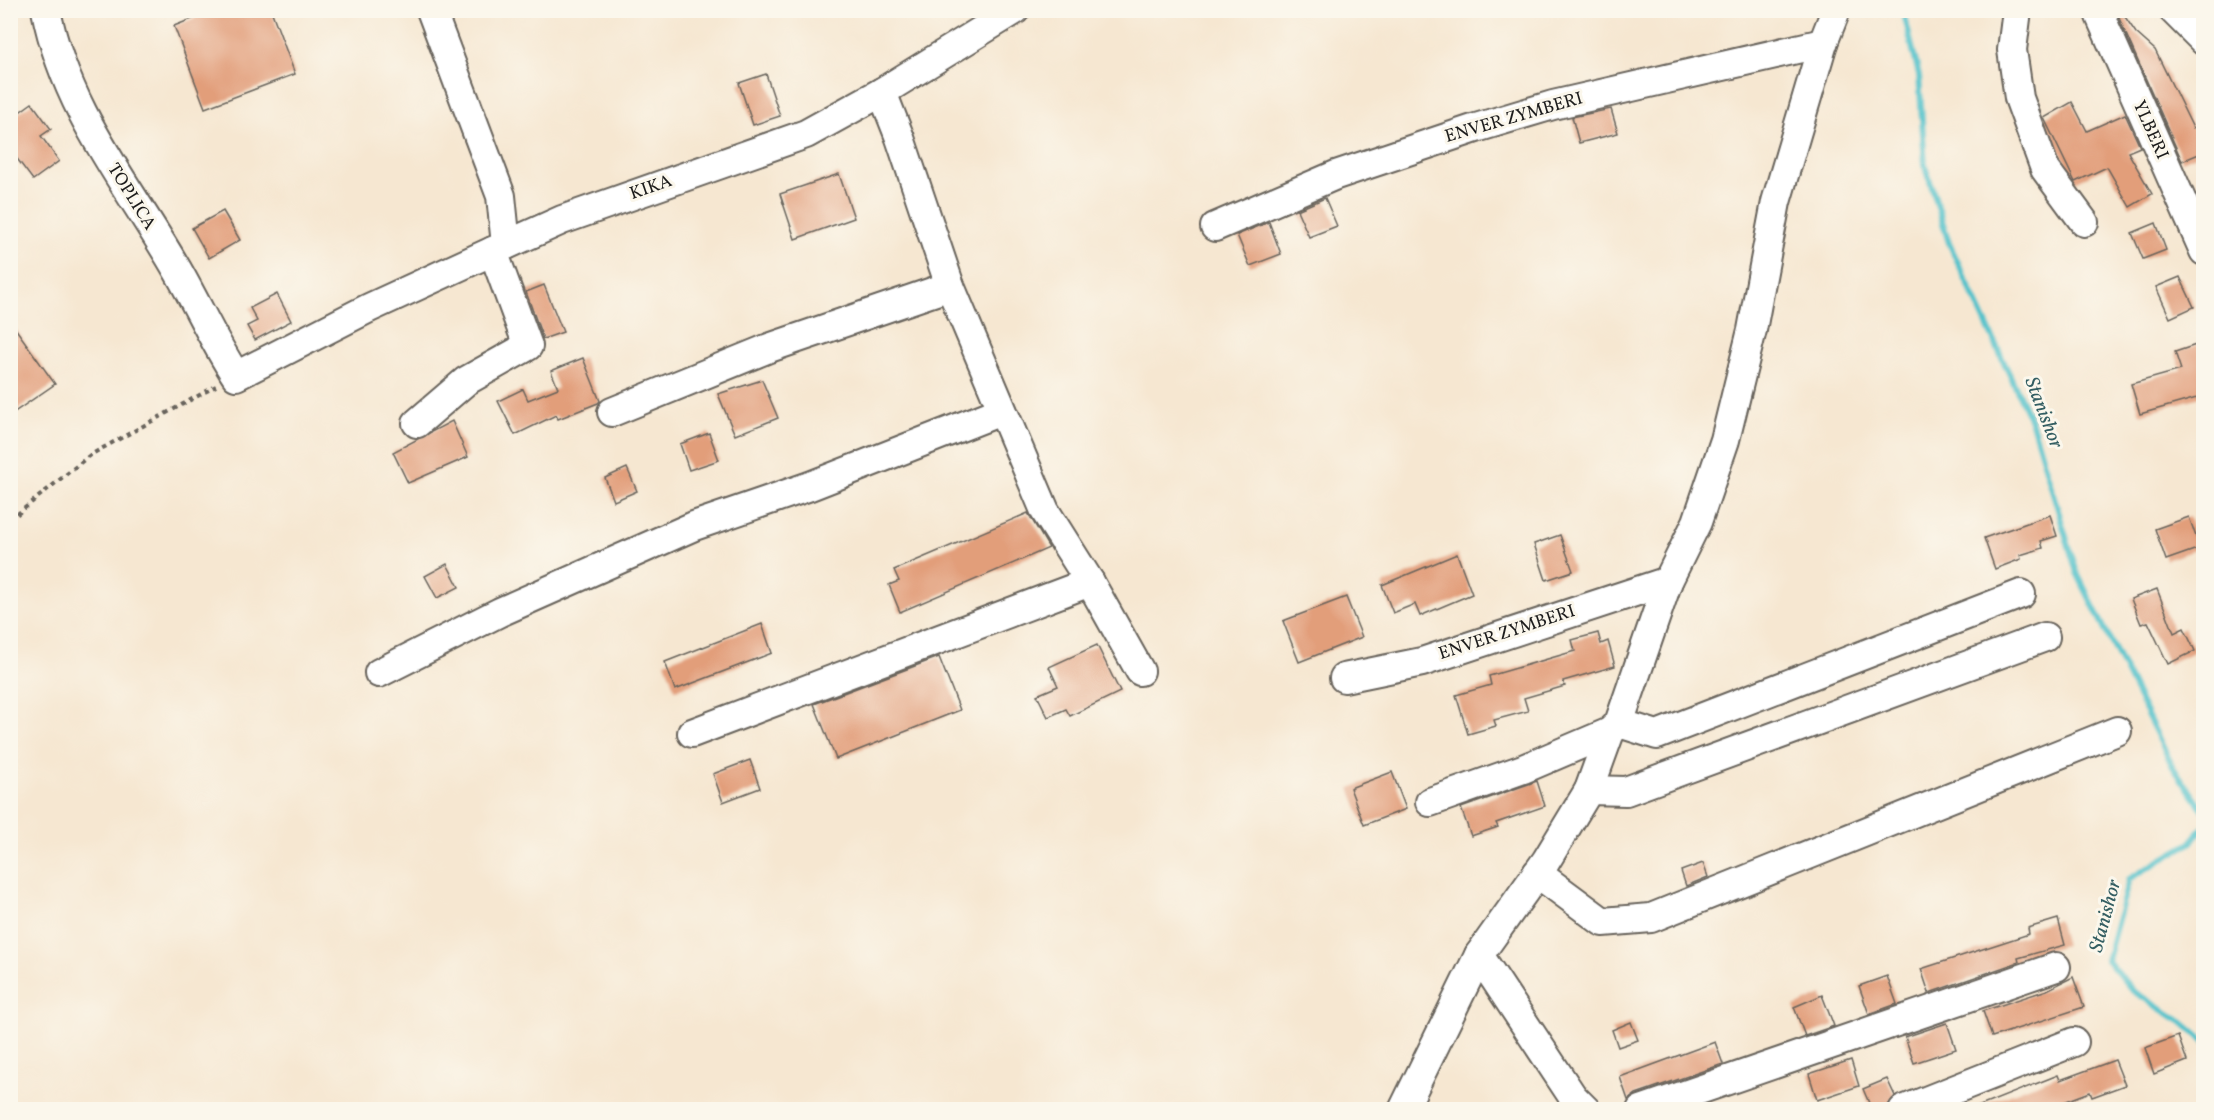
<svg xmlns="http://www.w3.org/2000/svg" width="2214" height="1120" viewBox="0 0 2214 1120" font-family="Vollkorn,serif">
  <rect width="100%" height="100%" fill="#fbf7ec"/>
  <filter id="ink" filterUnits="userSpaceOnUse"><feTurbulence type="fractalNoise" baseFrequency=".0167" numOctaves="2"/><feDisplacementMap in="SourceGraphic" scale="12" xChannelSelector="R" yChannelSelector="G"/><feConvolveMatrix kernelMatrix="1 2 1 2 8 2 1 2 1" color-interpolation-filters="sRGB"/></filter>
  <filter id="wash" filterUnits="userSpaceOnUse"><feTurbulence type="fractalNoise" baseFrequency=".008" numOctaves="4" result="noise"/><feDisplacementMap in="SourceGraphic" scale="24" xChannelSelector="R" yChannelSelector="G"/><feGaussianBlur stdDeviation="1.35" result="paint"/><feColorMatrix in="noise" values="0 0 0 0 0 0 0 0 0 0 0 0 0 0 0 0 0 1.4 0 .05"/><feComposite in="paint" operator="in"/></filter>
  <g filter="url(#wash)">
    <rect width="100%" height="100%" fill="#f6e7d1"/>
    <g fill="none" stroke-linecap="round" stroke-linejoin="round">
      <g stroke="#55c2cb" stroke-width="6">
        <polyline points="1903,10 1919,75 1925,165 1949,243 2032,423 2077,573 2173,767 2204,811"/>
        <polyline points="2204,827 2190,843 2129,879 2107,960 2133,991 2182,1022 2204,1041"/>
      </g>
    </g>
    <g id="blocks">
      <g fill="#e29e7a">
        <polygon points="215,10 271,10 295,74 205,108 174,26"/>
        <polygon points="2121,11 2136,33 2155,50 2193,128 2204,121 2204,152 2182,161 2119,18"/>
        <polygon points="766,74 780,116 753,125 739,83"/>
        <polygon points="2072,102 2087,131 2125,114 2140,147 2128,152 2152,194 2130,207 2107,167 2075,182 2044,118"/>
        <polygon points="32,103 51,129 41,136 59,161 33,180 12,152 10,142 10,119"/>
        <polygon points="1611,109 1618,133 1579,143 1572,117"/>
        <polygon points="839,174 854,218 795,239 780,194"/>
        <polygon points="1325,198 1337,226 1309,237 1297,210"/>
        <polygon points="223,211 240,240 209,258 192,228"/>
        <polygon points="1269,222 1281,254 1250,266 1237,235"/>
        <polygon points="2156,223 2166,250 2143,259 2132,233"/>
        <polygon points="2180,277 2194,307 2170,318 2156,287"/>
        <polygon points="544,285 563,332 543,339 526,292"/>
        <polygon points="277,294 291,321 255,340 247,326 257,321 250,308"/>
        <polygon points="10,321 55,384 10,415"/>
        <polygon points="2199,344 2204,356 2204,396 2140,414 2131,384 2181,370 2175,352"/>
        <polygon points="583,358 600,401 598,403 558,419 556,415 515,435 498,401 523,389 528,400 558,388 551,371"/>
        <polygon points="762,380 778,418 735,435 718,394"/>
        <polygon points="452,421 468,457 408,483 393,452"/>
        <polygon points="709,433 719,460 689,470 680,444"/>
        <polygon points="627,468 637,491 614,501 605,478"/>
        <polygon points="1028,513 1049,548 900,612 889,585 899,581 894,570"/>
        <polygon points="2050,515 2057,536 2041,541 2043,548 2020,555 2021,559 1995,569 1984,538"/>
        <polygon points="2189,517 2200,548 2166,560 2155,529"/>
        <polygon points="1560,535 1573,571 1546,580 1534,544"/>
        <polygon points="1457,554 1472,594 1420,616 1415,604 1393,613 1382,585"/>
        <polygon points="447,564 459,587 437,598 425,576"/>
        <polygon points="2157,589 2174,633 2184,628 2195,651 2168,664 2148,622 2141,624 2131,599"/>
        <polygon points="1346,597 1362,637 1299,662 1283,621"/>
        <polygon points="762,624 772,653 675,690 665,662"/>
        <polygon points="1598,633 1601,644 1608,641 1615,666 1563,681 1565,686 1524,698 1528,711 1494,720 1496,726 1468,734 1456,695 1491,685 1489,676 1575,651 1572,640"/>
        <polygon points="1097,645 1120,692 1070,716 1066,709 1048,717 1037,695 1058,686 1049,667"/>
        <polygon points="939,657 960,710 836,759 814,704"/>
        <polygon points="750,760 760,788 723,802 713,774"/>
        <polygon points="1392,772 1406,809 1364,825 1350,788"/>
        <polygon points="1537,781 1545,806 1496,823 1498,827 1471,836 1461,808"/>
        <polygon points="1703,863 1708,877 1686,886 1681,871"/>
        <polygon points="2058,919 2065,945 2018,958 2019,962 1929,993 1921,969 2029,934 2028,928"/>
        <polygon points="1887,976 1897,1004 1869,1014 1859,986"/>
        <polygon points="2073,977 2084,1007 1992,1037 1983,1011 2047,990"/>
        <polygon points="1822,995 1834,1026 1805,1036 1794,1007"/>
        <polygon points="1631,1022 1638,1040 1618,1047 1612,1030"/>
        <polygon points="1947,1023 1956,1049 1914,1063 1905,1037"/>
        <polygon points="2178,1036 2187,1061 2154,1074 2145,1048"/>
        <polygon points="1715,1042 1723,1064 1636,1094 1628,1100 1620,1077"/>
        <polygon points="1851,1060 1859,1086 1817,1100 1809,1074"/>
        <polygon points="2115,1060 2125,1085 2092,1097 2090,1092 2043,1110 1970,1110 2058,1075 2060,1080"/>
        <polygon points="1887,1079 1895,1096 1887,1107 1872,1110 1863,1089"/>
      </g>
    </g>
  </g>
  <g filter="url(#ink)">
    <use href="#blocks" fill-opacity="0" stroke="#68635b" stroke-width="1.5"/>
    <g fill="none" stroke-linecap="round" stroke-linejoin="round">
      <defs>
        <g id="minor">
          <path d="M46,10C66,112 128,184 178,271C198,306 214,342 236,376L369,308L493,251"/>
          <polyline points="431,10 501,196 506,245"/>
          <polyline points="2017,10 2012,50 2019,98 2045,169 2084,222"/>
          <polyline points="2105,10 2100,16 2204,251"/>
          <polyline points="2173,10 2204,41"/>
          <polyline points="882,92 900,138 950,286 1045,511 1090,582 1140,671"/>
          <polyline points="1215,227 1336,175 1476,128 1553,105 1823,43"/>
          <polyline points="612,412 769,348 950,286"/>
          <polyline points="417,423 466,381 528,346 493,251 562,220 806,134 882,92 1015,10"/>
          <polyline points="379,673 500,612 694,526 810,486 1001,411"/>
          <polyline points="1344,678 1422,662 1668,581"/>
          <polyline points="1619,723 1657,735 2021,594"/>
          <polyline points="692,733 1090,582"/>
          <polyline points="1589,790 1626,791 2045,637"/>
          <polyline points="1430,802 1523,769 1610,732"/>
          <polyline points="1537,873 1603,922 1651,918 2117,731"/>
          <polyline points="1479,955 1573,1097 1586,1110"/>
          <polyline points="1403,1110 1479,955 1546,861 1589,790 1610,732 1619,723 1668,581 1697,522 1725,440 1752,330 1776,202 1823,43 1836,10"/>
          <polyline points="1641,1110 2056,967"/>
          <polyline points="1903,1110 2074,1042"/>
        </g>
      </defs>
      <use href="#minor" stroke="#68635b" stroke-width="32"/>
      <polyline stroke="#68635b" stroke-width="4" stroke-dasharray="4.5 4.5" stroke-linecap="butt" points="10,520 90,455 216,386"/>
      <use href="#minor" stroke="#fff" stroke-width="28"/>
    </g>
  </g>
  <g text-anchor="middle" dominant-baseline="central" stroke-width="6" stroke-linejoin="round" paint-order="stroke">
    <g font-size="18" fill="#1c1c1c" stroke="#fbf7ec">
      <text transform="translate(1514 118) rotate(-16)">ENVER ZYMBERI</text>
      <text transform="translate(2150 130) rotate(66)">YLBERI</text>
      <text transform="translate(651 188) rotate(-19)">KIKA</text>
      <text transform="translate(131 197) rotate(58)">TOPLICA</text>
      <text transform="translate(1507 633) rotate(-18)">ENVER ZYMBERI</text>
    </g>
    <g font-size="20" font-style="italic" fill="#335e62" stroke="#fbf7ec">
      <text transform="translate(2043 413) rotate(69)">Stanishor</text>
      <text transform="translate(2106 916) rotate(-75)">Stanishor</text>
    </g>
  </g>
  <rect width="2214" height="1120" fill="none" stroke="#fbf7ec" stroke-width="36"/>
</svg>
